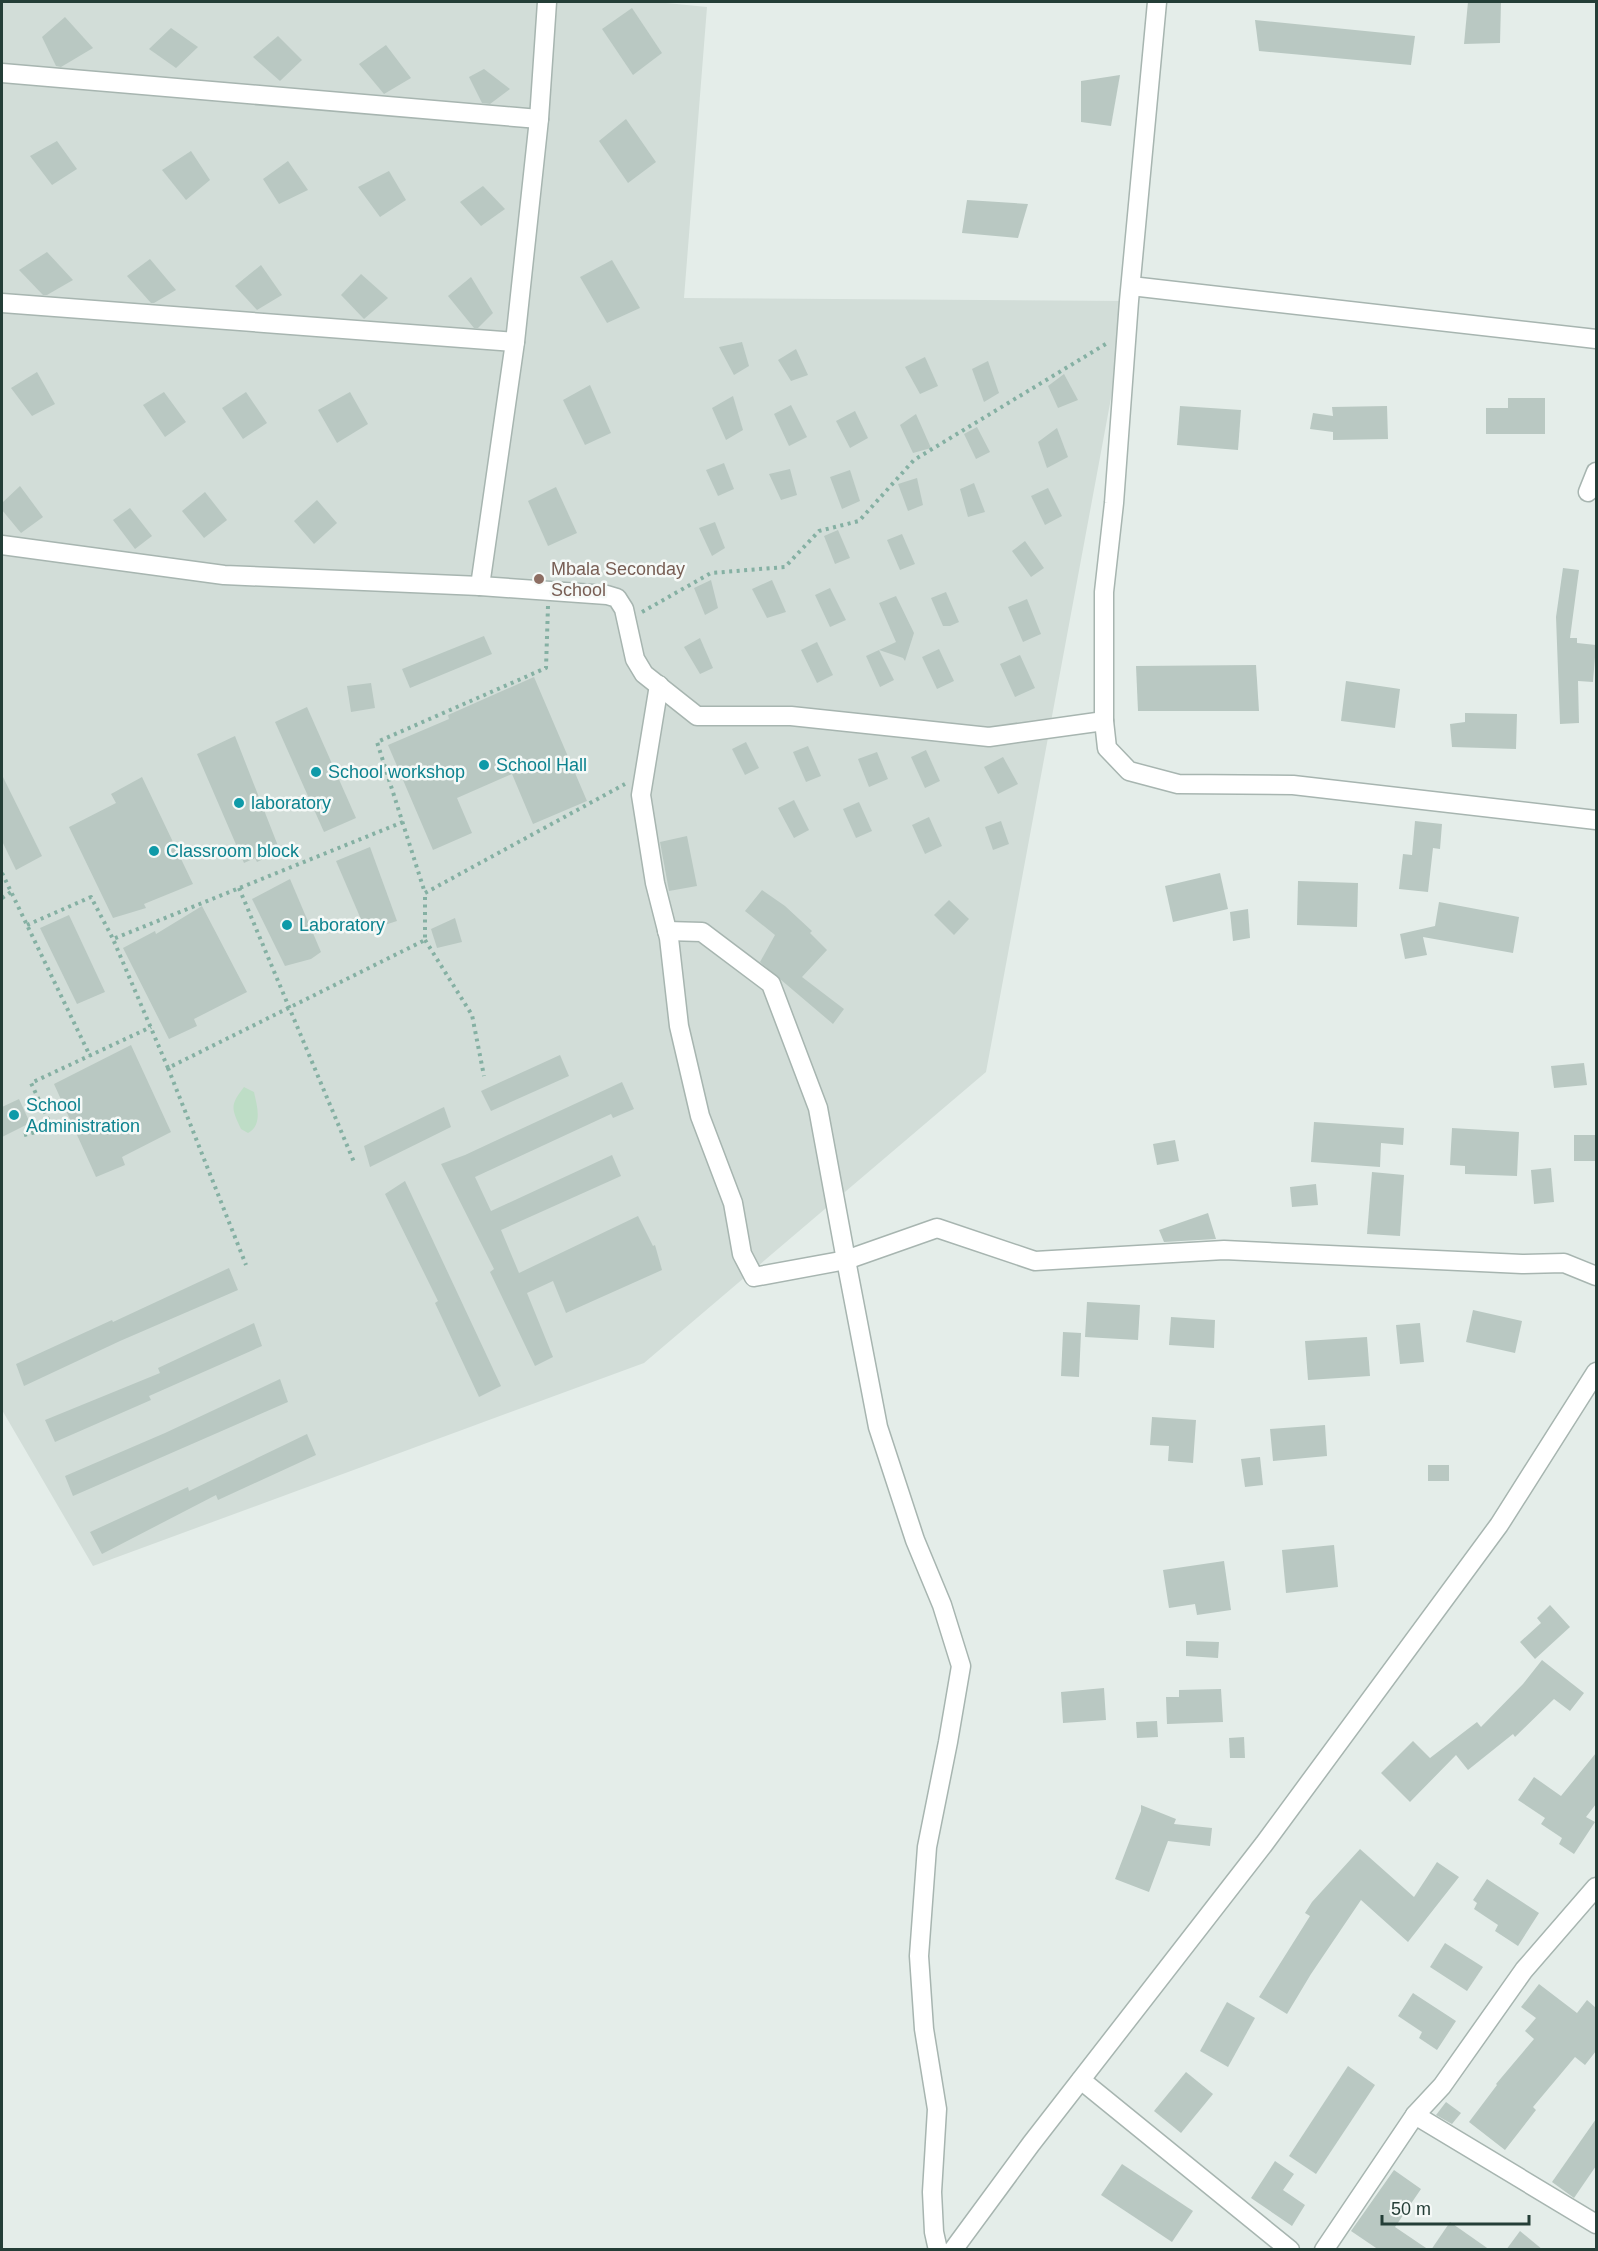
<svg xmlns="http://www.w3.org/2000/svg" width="1598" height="2251" viewBox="0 0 1598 2251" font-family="Helvetica,sans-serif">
  <rect width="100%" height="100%" fill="#e4ede9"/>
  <polygon fill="#d2ddd8" points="2,2 656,2 707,7 684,298 1129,301 986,1072 644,1363 93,1566 2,1410"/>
  <path fill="#beddc6" d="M244,1087L254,1092C257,1106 263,1125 248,1133L241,1129C232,1109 229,1106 244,1087Z"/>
  <g fill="#b9c8c2">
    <polygon points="1468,2 1501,2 1500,43 1464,44"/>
    <polygon points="632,8 662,53 633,75 602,29"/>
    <polygon points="65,17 93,48 61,67 56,66 42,37"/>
    <polygon points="1255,20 1415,36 1411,65 1259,51"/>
    <polygon points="171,28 198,47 176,68 149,49"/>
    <polygon points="278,36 302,60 280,81 253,57"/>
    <polygon points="386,45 411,78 384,94 359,64"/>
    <polygon points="484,69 510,89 490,104 482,103 469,77"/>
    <polygon points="1120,75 1111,126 1081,122 1081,81"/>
    <polygon points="626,119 656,162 628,183 599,141"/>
    <polygon points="57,141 77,169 52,185 30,156"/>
    <polygon points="191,151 210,180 186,200 162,170"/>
    <polygon points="288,161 308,190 279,204 263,179"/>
    <polygon points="389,171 406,200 380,217 358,187"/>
    <polygon points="483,186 505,209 481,226 460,202"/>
    <polygon points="967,200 1028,204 1018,238 962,233"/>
    <polygon points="47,252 73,280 47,295 43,295 19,270"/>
    <polygon points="150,259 176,290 154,303 151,303 127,276"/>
    <polygon points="612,260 640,308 607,323 580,277"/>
    <polygon points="261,265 282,295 257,310 235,286"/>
    <polygon points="361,274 388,298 364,319 341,295"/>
    <polygon points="471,277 493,313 478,328 474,328 448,296"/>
    <polygon points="742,342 749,366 734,375 719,347"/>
    <polygon points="796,349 808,375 791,381 778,360"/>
    <polygon points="925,357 938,386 920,394 905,367"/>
    <polygon points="988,361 999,393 984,402 972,369"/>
    <polygon points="37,372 55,404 32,416 11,388"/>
    <polygon points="1064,374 1078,400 1058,408 1048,386"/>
    <polygon points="590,385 611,433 585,445 563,400"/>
    <polygon points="164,392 186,422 165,437 143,405"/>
    <polygon points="246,392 267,423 243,439 222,408"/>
    <polygon points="350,392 368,424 337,443 318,410"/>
    <polygon points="733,396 743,430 726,440 712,408"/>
    <polygon points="1508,398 1545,398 1545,434 1486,434 1486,408 1508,408"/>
    <polygon points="791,405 807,437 789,446 774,414"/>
    <polygon points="1180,406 1241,410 1238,450 1177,445"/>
    <polygon points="1387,406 1388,439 1333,440 1333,432 1310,429 1313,413 1333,416 1332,407"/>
    <polygon points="855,411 868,438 850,448 836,421"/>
    <polygon points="916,414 931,448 913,453 900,425"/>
    <polygon points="977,427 990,452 976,459 964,434"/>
    <polygon points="1057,428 1068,457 1047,468 1038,442"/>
    <polygon points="724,463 734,489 718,496 706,470"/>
    <polygon points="790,469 797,495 781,500 769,474"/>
    <polygon points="850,470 860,501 842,509 830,477"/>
    <polygon points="917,478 923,505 908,511 898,484"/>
    <polygon points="974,483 985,512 968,517 960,489"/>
    <polygon points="20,486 43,517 21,533 2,510 2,503"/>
    <polygon points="556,487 577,533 548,546 528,501"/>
    <polygon points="1048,488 1062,516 1045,525 1031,496"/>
    <polygon points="205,492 227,520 204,538 182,511"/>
    <polygon points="317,500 337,523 314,544 294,521"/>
    <polygon points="130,508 152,536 135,549 113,520"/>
    <polygon points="715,522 725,548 712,556 699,528"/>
    <polygon points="838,530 850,558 835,564 824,536"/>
    <polygon points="902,534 915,564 900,570 887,540"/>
    <polygon points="1025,541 1044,568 1031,577 1012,551"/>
    <polygon points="1563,568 1579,570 1570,638 1577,638 1577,643 1596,645 1593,682 1578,681 1579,723 1560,724 1556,617"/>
    <polygon points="711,580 718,608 705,615 694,588"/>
    <polygon points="772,580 786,612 767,618 752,589"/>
    <polygon points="830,588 846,620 830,627 815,595"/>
    <polygon points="946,592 959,622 950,626 943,626 931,598"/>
    <polygon points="896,596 914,633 905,661 903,658 879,650 896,642 879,603"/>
    <polygon points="1027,599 1041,634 1023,642 1008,607"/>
    <polygon points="484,636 492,654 410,688 402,669"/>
    <polygon points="700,638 713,668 700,674 684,647"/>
    <polygon points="817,642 833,675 817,683 801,650"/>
    <polygon points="939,649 954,681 937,689 922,657"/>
    <polygon points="879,650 894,680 880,687 866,656"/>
    <polygon points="1020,655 1035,688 1015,697 1000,664"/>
    <polygon points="1256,665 1259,711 1138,711 1136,666"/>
    <polygon points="534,677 587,801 533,824 512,774 457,798 472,833 433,850 388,745 449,719 448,715"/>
    <polygon points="1346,681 1400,689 1395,728 1341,721"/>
    <polygon points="371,683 375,708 351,712 347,686"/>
    <polygon points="307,707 356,818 324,832 275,722"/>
    <polygon points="1465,713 1517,714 1516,749 1452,747 1450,724 1465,722"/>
    <polygon points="235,736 280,851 257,862 255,858 244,863 197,754"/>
    <polygon points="746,742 759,768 745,775 732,749"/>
    <polygon points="808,746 821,776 806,782 793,752"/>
    <polygon points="926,750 940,781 925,788 911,757"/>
    <polygon points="877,752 888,779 869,787 858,759"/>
    <polygon points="1003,757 1018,784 998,794 984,767"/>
    <polygon points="2,775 42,856 16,870 2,841"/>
    <polygon points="142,777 193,884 144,904 146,908 113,918 69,827 116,803 111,794"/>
    <polygon points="794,800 809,830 794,838 778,808"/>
    <polygon points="859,802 872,831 856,838 843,809"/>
    <polygon points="929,817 942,846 925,854 912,825"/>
    <polygon points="1001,821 1009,844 993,850 985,827"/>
    <polygon points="1415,821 1442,824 1440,849 1433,848 1428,892 1399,889 1403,854 1412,855"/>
    <polygon points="687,836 697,886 669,891 660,842"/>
    <polygon points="370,847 397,921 366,931 336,861"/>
    <polygon points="1220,873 1228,909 1173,922 1165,886"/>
    <polygon points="290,879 321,952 311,959 285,966 252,899"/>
    <polygon points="1298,881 1358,883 1357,927 1297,925"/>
    <polygon points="762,890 785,906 812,931 810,933 827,950 802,977 844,1009 833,1024 760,962 775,935 745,911"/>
    <polygon points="949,900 969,919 954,935 934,915"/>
    <polygon points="1439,902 1519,917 1513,953 1423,937 1427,955 1405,959 1400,934 1435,926"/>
    <polygon points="202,906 247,992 194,1019 197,1026 169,1039 123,948 155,931 156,934"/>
    <polygon points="1248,909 1250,938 1233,941 1230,912"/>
    <polygon points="69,915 105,992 77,1004 40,928"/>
    <polygon points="455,918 462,942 437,948 431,929"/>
    <polygon points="131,1045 171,1132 122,1157 125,1165 96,1177 54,1084"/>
    <polygon points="560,1055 569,1076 491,1111 481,1091"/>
    <polygon points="1584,1063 1587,1085 1554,1088 1551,1066"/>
    <polygon points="622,1082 634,1109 613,1118 611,1114 475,1177 491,1211 612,1155 621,1176 501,1230 519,1273 638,1216 653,1246 655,1245 662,1270 566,1313 553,1281 527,1293 553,1357 535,1366 490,1272 494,1269 441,1164 465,1155"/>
    <polygon points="19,1099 30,1123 2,1137 2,1107"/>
    <polygon points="444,1107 451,1127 370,1167 364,1146"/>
    <polygon points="1314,1122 1404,1128 1403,1145 1381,1143 1380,1167 1311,1162"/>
    <polygon points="1452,1128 1519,1132 1517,1176 1465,1174 1465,1166 1450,1165"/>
    <rect x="1574" y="1135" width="22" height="26"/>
    <polygon points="1175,1140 1179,1161 1157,1165 1153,1144"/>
    <polygon points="1551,1168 1554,1202 1534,1204 1531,1170"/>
    <polygon points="1372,1172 1404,1175 1400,1236 1367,1234"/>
    <polygon points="405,1181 501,1386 479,1397 435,1303 438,1301 385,1194"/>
    <polygon points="1316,1184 1318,1205 1292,1207 1290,1187"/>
    <polygon points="1208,1213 1216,1239 1164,1242 1159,1230"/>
    <polygon points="229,1268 238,1290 120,1341 24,1386 16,1364 112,1320 113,1322"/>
    <polygon points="1087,1302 1140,1305 1138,1340 1085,1337"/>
    <polygon points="1473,1310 1522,1321 1515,1353 1466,1342"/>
    <polygon points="1171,1317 1215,1320 1214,1348 1169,1345"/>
    <polygon points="254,1323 262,1346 149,1396 151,1400 55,1442 45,1420 160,1373 158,1368"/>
    <polygon points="1420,1323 1424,1362 1400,1364 1396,1325"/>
    <polygon points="1063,1332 1081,1333 1079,1377 1061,1376"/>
    <polygon points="1367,1337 1370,1376 1308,1380 1305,1341"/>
    <polygon points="280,1379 288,1402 73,1496 65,1476 165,1433"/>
    <polygon points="1152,1417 1196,1420 1193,1463 1168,1461 1169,1446 1150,1445"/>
    <polygon points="1325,1425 1327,1456 1273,1461 1270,1429"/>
    <polygon points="307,1434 316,1455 218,1500 216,1495 102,1554 90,1532 188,1487 189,1491"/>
    <polygon points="1260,1457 1263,1485 1245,1487 1241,1459"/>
    <rect x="1428" y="1465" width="21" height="16"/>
    <polygon points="1334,1545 1338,1587 1286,1593 1282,1550"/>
    <polygon points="1224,1561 1231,1610 1197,1615 1195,1604 1169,1608 1163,1570"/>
    <polygon points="1550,1605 1570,1627 1535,1659 1520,1642 1541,1623 1537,1618"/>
    <polygon points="1186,1641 1219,1642 1218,1658 1186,1656"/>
    <polygon points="1542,1660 1584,1693 1570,1711 1554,1699 1515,1737 1513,1734 1468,1770 1456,1755 1410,1802 1381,1773 1413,1741 1430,1758 1477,1722 1481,1727 1523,1684"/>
    <polygon points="1104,1688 1106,1720 1063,1723 1061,1692"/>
    <polygon points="1221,1689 1223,1722 1167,1724 1166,1697 1179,1697 1179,1690"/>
    <polygon points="1157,1721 1158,1737 1137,1738 1136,1722"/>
    <polygon points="1244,1737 1245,1758 1230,1758 1229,1738"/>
    <polygon points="1596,1753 1596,1804 1586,1817 1595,1822 1574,1854 1559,1844 1562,1838 1541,1824 1545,1818 1518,1800 1534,1777 1561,1796"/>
    <polygon points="1141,1805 1176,1819 1174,1824 1212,1828 1210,1846 1168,1841 1149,1892 1115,1879 1141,1811"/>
    <polygon points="1360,1849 1414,1897 1437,1862 1459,1877 1408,1942 1361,1900 1311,1974 1287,2014 1259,1997 1310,1916 1305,1913 1312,1902"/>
    <polygon points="1487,1879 1539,1913 1518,1946 1495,1931 1498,1925 1474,1909 1477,1903 1473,1900"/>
    <polygon points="1445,1943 1483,1967 1467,1991 1430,1967"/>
    <polygon points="1539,1984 1577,2013 1587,2000 1596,2008 1596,2051 1585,2065 1575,2057 1533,2107 1536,2110 1505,2150 1469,2122 1497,2085 1496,2084 1534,2039 1525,2031 1536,2018 1521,2007"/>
    <polygon points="1413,1993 1456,2021 1437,2050 1419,2038 1422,2032 1398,2016"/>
    <polygon points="1227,2002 1255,2018 1228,2067 1200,2051"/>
    <polygon points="1348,2066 1375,2085 1316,2174 1289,2156"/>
    <polygon points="1186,2072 1213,2094 1181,2133 1154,2111"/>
    <polygon points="1446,2102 1461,2113 1452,2124 1436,2115"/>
    <polygon points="1596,2119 1596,2166 1574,2198 1552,2182"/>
    <polygon points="1275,2161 1294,2174 1283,2190 1305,2205 1292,2226 1251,2198"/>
    <polygon points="1122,2164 1193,2211 1172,2242 1101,2195"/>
    <polygon points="1394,2170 1421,2189 1395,2227 1429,2250 1379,2250 1351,2231"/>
    <polygon points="1450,2222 1490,2250 1431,2250"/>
    <polygon points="1520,2231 1543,2250 1506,2250"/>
  </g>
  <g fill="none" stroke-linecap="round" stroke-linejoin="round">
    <defs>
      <g id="minor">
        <polyline points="1157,2 1129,301 1114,503 1104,592 1104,721 1107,748 1129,771 1178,784 1293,785 1596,820"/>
        <polyline points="2,73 539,119"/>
        <polyline points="1131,286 1596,339"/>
        <polyline points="2,303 515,342"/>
        <polyline points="1588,492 1596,472"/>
        <polyline points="2,545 224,575 480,586 607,595 617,598 624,609 635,659 644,674 697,716 791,716 989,737 1104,721"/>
        <polyline points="480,586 515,342 539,119 547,2"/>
        <polyline points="659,685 641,795 655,883 669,938 679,1026 700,1116 733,1203 742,1254 754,1277 846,1260 878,1427 915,1540 942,1605 961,1666 948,1742 927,1847 919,1956 924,2029 937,2109 932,2192 934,2232 938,2250"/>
        <polyline points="667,931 702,932 771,984 818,1108 846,1260 937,1228 1035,1261 1224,1250 1522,1264 1564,1263 1596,1276"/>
        <polyline points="1081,2080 1290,2250"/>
        <polyline points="1415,2115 1596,2224"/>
        <polyline points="953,2250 1031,2144 1264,1844 1499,1525 1596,1372"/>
        <polyline points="1324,2250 1415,2115 1442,2086 1524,1970 1596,1887"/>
      </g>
    </defs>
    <use href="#minor" stroke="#a7b5b0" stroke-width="21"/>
    <g stroke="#85b0a3" stroke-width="4" stroke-dasharray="3 4.5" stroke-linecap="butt">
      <polyline points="548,606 546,668 377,742 425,893 625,784"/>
      <polyline points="642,612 711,573 785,567 819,531 859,521 914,460 1109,342"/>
      <polyline points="403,822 113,939 168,1068 425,940 425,893"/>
      <polyline points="2,873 90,1056"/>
      <polyline points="239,888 354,1162"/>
      <polyline points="2,898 11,892"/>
      <polyline points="27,925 91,897 113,939"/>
      <polyline points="425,940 472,1015 484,1076"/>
      <polyline points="168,1068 246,1265"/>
      <polyline points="24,1135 52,1128 31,1083 151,1027"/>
    </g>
    <use href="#minor" stroke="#fff" stroke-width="18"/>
  </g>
  <circle fill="#8d6e63" stroke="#f5f9f7" stroke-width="2" cx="539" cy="579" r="6"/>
  <g fill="#0f9aa8" stroke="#f5f9f7" stroke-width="2">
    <circle cx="484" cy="765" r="6"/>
    <circle cx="316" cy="772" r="6"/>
    <circle cx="239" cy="803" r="6"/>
    <circle cx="154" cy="851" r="6"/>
    <circle cx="287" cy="925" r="6"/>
    <circle cx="14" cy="1115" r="6"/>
  </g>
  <g text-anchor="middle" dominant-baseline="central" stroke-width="5" stroke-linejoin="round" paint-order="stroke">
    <g font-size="18" fill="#785e54" stroke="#f5f9f7" text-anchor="start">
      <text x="551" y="569">Mbala Seconday<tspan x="551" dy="21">School</tspan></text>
    </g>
    <g font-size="18" fill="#0d838f" stroke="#f5f9f7" text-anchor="start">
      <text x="496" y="765">School Hall</text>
      <text x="328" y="772">School workshop</text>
      <text x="251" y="803">laboratory</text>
      <text x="166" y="851">Classroom block</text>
      <text x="299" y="925">Laboratory</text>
      <text x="26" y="1105">School<tspan x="26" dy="21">Administration</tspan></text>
    </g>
  </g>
  <rect width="1598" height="2251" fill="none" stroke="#243e37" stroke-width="6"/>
  <path d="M1382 2215v9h147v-9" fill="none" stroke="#243e37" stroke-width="3"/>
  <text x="1391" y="2215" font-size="18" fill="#243e37" stroke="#f5f9f7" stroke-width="4.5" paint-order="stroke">50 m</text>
</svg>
